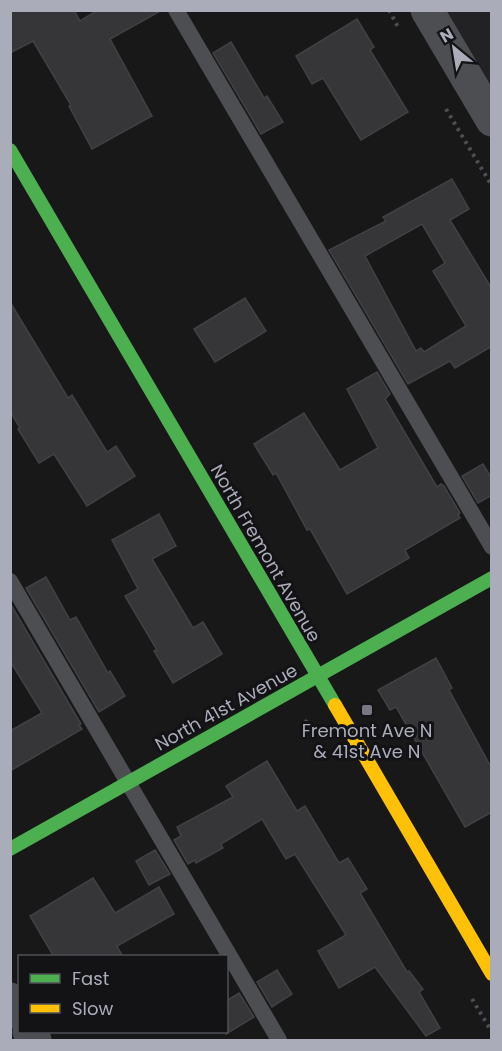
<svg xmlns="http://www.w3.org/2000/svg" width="502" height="1051" viewBox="0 0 502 1051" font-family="Poppins,sans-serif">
  <rect width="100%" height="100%" fill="#181819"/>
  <polygon fill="#222224" points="443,11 491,11 491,95"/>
  <g fill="#363638" stroke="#414145" stroke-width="1.5" fill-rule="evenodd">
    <polygon points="10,10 74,10 80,21 98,10 162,10 110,39 152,116 92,149 69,106 71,105 33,41 10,53"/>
    <polygon points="357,19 374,47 370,50 408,112 361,140 323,78 312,84 296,56"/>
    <polygon points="231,42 264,98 267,96 283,122 261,134 213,53"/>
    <path d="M452,179L469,209L450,220L492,289V346L455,368L450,361L408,384L329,250L386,221L383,217ZM422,224L445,263L433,271L466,326L424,352L421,348L416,351L365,256Z"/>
    <polygon points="245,298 266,331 215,362 194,329"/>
    <polygon points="10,302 68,398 72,395 107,452 116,446 135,476 87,506 54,454 39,463 18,429 20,428 10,411"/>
    <polygon points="377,372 390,394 385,399 437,487 441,484 444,486 460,513 458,514 460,518 405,550 409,558 347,594 310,529 307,530 276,473 273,475 254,444 304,413 340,470 378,448 347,389"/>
    <polygon points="483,464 492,479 492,495 478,503 462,476"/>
    <polygon points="159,514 176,546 152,559 193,628 203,622 222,654 173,683 154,651 157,650 125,596 138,589 112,540"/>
    <polygon points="46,577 70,620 76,617 108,673 110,671 125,696 99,712 26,588"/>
    <polygon points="10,603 81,724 79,725 82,729 10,771 10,731 42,713 10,661"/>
    <polygon points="436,658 452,688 449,690 492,769 492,812 465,827 396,707 390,710 378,690"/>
    <polygon points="267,761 297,811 305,806 339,863 348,858 367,889 360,893 407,972 409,971 423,989 419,992 440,1028 426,1036 375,967 339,988 318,951 346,935 295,854 286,859 262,819 221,844 223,848 196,863 195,860 188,864 174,840 181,836 177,827 233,797 226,786"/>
    <polygon points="155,850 170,874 149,885 136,861"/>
    <polygon points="93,878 115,913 159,887 174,914 117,946 123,957 54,957 30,916"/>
    <polygon points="277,970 292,994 272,1007 257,982"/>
    <polygon points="239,993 254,1017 226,1034 226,1001"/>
  </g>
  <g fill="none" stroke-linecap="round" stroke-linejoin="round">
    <g stroke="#4e4e53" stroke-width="4" stroke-dasharray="3 4.5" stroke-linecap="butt">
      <polyline points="389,10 398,27"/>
      <polyline points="446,109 492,186"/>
      <polyline points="307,720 305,723 312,730"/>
      <polyline points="472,999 492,1032"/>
    </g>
    <g stroke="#4d4e51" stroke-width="16">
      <polyline points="176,10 492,547"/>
      <polyline points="10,581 279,1040"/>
    </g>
    <g stroke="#4d4e51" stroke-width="33">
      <polyline points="427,10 492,120"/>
      <polyline points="10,999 20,1014"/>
      <polyline points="29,1032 35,1040"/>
    </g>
    <g stroke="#4caf50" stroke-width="14">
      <polyline points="10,150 335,705"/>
      <polyline points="10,849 492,578"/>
    </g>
    <polyline stroke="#ffc107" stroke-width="14" points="335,705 492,974"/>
  </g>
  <rect fill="#777881" stroke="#131215" stroke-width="2" x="361" y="704" width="12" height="12" rx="3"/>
  <g text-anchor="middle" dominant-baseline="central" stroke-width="6" stroke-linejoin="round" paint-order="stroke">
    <g font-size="18" fill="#aaacb9" stroke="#131215">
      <text transform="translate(266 553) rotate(60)">North Fremont Avenue</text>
      <text transform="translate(226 707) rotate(-29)">North 41st Avenue</text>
    </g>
    <g font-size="18" fill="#aaacb9" stroke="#131215">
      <text x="367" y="730">Fremont Ave N<tspan x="367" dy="21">&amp; 41st Ave N</tspan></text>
    </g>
  </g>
  <rect width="502" height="1051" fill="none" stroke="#aaacb9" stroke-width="24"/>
  <rect x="18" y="955" width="210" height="78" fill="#131215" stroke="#4f5057" stroke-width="1.5"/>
  <rect x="30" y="974" width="30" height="9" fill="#4caf50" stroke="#4f5057" stroke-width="1.5"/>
  <text x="72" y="985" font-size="18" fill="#aaacb9">Fast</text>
  <rect x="30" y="1004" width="30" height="9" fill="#ffc107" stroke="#4f5057" stroke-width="1.5"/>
  <text x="72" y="1015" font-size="18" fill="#aaacb9">Slow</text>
  <g transform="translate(454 48) rotate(330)" stroke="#131215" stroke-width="4.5" paint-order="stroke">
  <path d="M0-4.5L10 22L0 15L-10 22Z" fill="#aaacb9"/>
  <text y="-9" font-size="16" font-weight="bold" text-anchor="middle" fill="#aaacb9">N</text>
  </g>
</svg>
